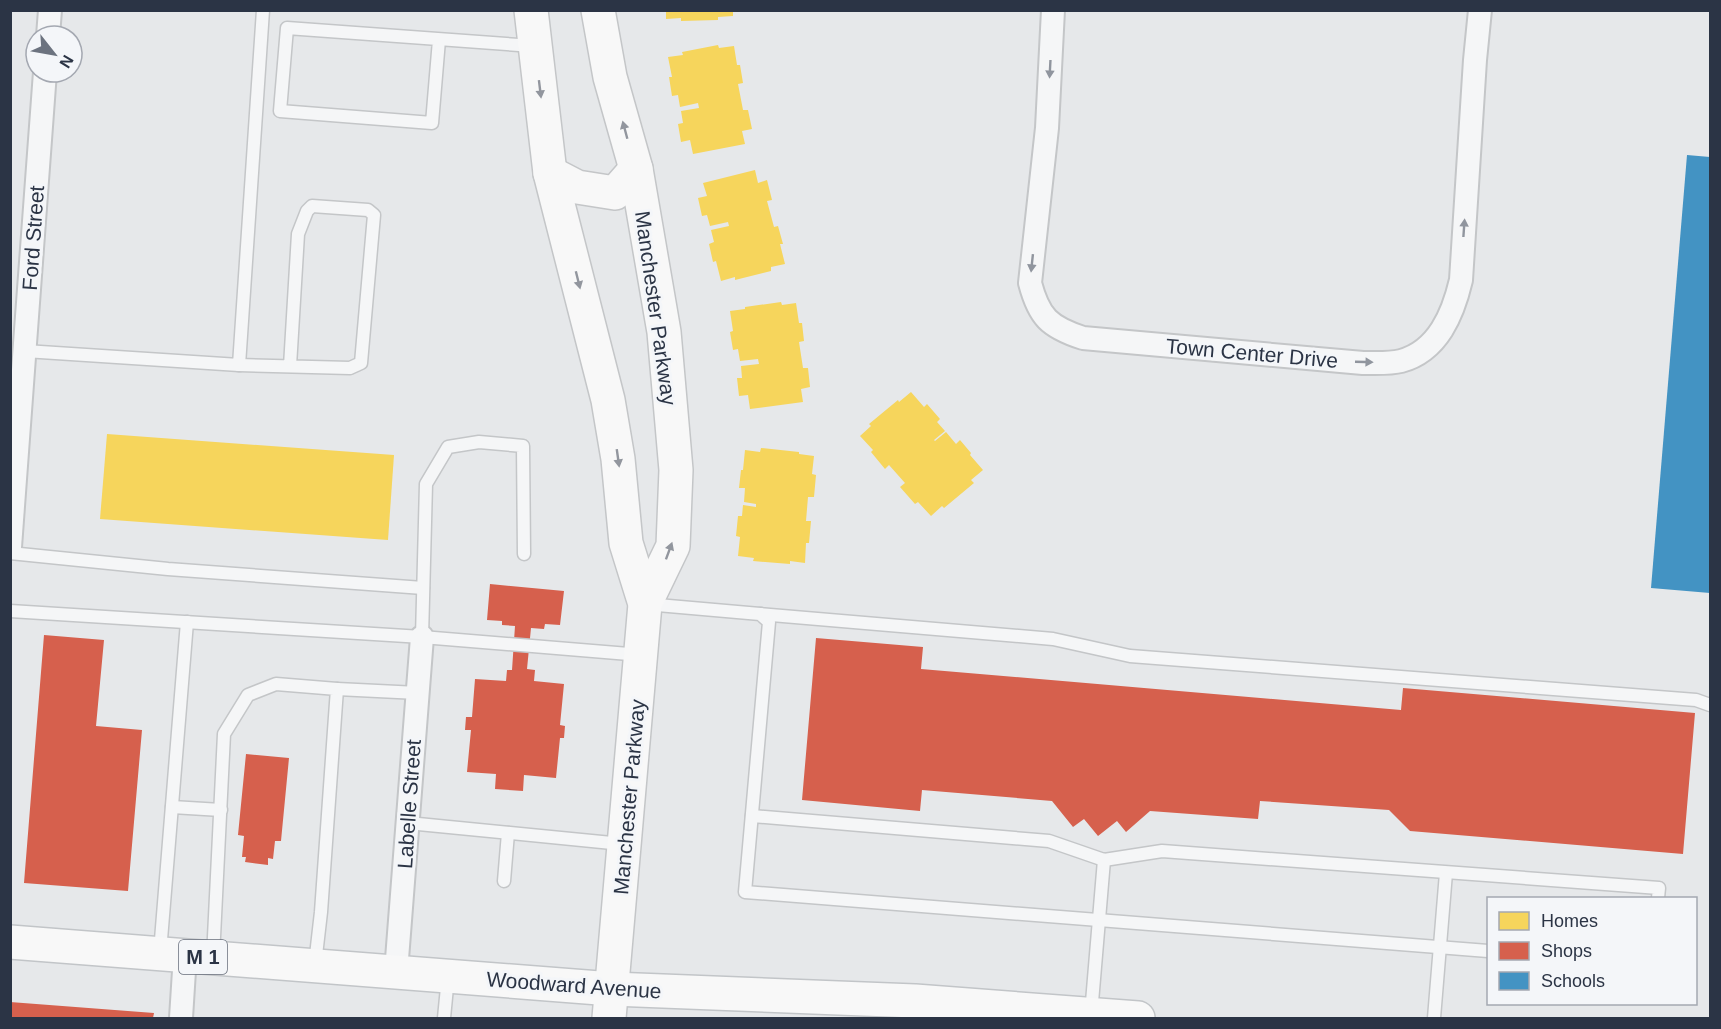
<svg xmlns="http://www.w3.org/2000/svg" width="1721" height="1029" viewBox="0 0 1721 1029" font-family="Helvetica,sans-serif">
  <rect width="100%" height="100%" fill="#e6e8ea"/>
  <g fill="#f6d55c">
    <polygon points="666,10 733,10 733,16 718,17 718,20 681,21 681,18 666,19"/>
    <polygon points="718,45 719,48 734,46 737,65 740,65 743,83 738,84 743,110 748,110 752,129 742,131 745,144 693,154 690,140 681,142 678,124 683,123 681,111 699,108 698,103 680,107 678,95 672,96 669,77 672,77 668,57 683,55 682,52"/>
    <polygon points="755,170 758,183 767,180 772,200 767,201 774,227 778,226 783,244 780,244 785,264 771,267 771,271 735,280 735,277 721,281 716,261 713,262 709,244 714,242 711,230 729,226 728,222 710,226 707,215 702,216 698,198 707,196 703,183"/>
    <polygon points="781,302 782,305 796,303 799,323 802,323 804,341 799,342 803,368 808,368 810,387 801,389 803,402 750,409 748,395 739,396 737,378 742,378 741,366 759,364 758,359 740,361 738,349 733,350 730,332 733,331 730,311 745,309 745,307"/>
    <polygon points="911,392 924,407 927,404 940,419 937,422 945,431 934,440 935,441 946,432 956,444 960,440 971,453 970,455 983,470 971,480 974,483 944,508 942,506 931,516 918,502 915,504 900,487 905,483 889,465 885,469 871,452 873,450 860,436 871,426 869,424 898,400 899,402"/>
    <polygon points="107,434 394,455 388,540 100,519"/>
    <polygon points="761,448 799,452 799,454 814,456 812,474 816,475 814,497 808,497 806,521 811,521 809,543 806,543 805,563 790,561 790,564 753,561 754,558 738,556 740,537 736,536 738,516 742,516 743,505 756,507 756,504 744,502 745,488 739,488 741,470 743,470 745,450 760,452"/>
  </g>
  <g fill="#d6604d">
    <polygon points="490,584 564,591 560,625 545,624 544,629 531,628 527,669 535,670 534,681 564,684 560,725 565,726 564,738 560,738 556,778 524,775 523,791 495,789 496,774 467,772 471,730 465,730 466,717 472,717 475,679 506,681 507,670 512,670 515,626 502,625 502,621 487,620"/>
    <polygon points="44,635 104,640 96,726 142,730 128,891 24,883"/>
    <polygon points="816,638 923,647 921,669 1401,710 1403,688 1695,713 1683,854 1410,831 1389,810 1260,801 1258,819 1150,811 1126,832 1117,821 1098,836 1084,819 1073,827 1052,801 922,790 920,811 802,800"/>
    <polygon points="246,754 289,758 281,841 275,841 273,859 268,858 268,865 245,862 246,857 242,857 244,836 238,835"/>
    <polygon points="10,1002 154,1013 153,1018 10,1018"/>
  </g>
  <polygon fill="#4393c3" points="1687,155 1710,157 1710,593 1651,588"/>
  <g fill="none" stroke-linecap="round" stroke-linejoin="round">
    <defs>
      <g id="lane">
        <polyline points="439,40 432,123 280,111 287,28 533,46"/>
        <polyline points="25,351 239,365 263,10"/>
        <polyline points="239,365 350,368 361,363 374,215 368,210 312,206 307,211 298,234 290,366"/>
        <polyline points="10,553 168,569 423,588"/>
        <polyline points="646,604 760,614 769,622 745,892 1488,951"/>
        <polyline points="10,611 422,637 641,655"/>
        <polyline points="760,614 1053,639 1130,656 1696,700 1710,705"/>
        <polyline points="422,637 426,484 448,447 479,442 523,446 524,554"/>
        <polyline points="337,689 418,693"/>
        <polyline points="172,807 221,810"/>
        <polyline points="752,816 1049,841 1104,860 1162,851 1659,888 1658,898"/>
        <polyline points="408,823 622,844"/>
        <polyline points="504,881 508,833"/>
        <polyline points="160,952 187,622"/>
        <polyline points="213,957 224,734 248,695 276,684 337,689 321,912 315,964"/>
        <polyline points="1091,1014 1104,860"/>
        <polyline points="444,1018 448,977"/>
        <polyline points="1434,1018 1446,873"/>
      </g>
      <g id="street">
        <path d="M1053,10L1047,128L1030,283C1039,317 1049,327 1083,338L1363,363C1375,363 1389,364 1401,361C1438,351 1453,314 1461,280L1475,60L1480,10"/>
        <polyline points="48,36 50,10"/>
        <polyline points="10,547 45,72"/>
        <polyline points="396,972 422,637"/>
        <polyline points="181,1018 185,955"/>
      </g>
      <g id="secondary">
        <polyline points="531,10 550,173 608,400 618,459 626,543 645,604 609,1018"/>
        <polyline points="598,10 610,77 636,169 664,332 676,470 673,546 645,604"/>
        <polyline points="550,173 577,187 615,193 636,169"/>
      </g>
      <polyline id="primary" points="10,942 612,989 915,1001 1138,1018"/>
    </defs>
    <use href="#lane" stroke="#c4c6c8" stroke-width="15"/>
    <use href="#street" stroke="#c4c6c8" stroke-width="26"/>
    <use href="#secondary" stroke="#c4c6c8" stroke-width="36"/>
    <use href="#primary" stroke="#c2c5c8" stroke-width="36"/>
    <use href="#lane" stroke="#f5f6f7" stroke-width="12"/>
    <use href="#street" stroke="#f5f6f7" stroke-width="22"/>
    <use href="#secondary" stroke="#f8f8f8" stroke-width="33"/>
    <use href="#primary" stroke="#f8f8f8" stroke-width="33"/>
  </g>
  <defs><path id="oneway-solid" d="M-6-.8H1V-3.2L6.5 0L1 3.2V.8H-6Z" transform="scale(1.5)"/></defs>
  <g fill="#90959e">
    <use href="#oneway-solid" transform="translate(1050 69) rotate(93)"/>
    <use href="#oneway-solid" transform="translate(1464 228) rotate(-86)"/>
    <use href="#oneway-solid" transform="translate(1032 263) rotate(96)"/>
    <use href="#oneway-solid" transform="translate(1364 362) rotate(2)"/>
  </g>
  <g fill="#92969e">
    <use href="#oneway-solid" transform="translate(540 89) rotate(83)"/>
    <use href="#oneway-solid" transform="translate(625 130) rotate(-105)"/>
    <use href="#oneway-solid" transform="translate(578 280) rotate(76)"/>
    <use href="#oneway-solid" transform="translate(618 458) rotate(82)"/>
    <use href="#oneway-solid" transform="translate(669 551) rotate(-70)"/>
  </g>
  <g text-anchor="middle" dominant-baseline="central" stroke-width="6" stroke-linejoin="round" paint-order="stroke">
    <rect fill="#f4f6f9" stroke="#676e7b" stroke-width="1.5" x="179" y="940" width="48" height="34" rx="4.5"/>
    <g font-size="20" font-weight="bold" fill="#2b3445">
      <text x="203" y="957">M 1</text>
    </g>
    <g font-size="21" fill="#2b3445" stroke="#f4f6f9">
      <text transform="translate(33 238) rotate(-86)">Ford Street</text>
      <text transform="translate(656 308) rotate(82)">Manchester Parkway</text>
      <text transform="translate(1252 353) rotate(5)">Town Center Drive</text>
      <text transform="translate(629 797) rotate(-85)">Manchester Parkway</text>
      <text transform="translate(409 804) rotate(-86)">Labelle Street</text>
      <text transform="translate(574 985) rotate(4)">Woodward Avenue</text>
    </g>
  </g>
  <rect width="1721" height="1029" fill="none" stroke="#2b3445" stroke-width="24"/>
  <rect x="1487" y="897" width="210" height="108" fill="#f4f6f9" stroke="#a4a8b1" stroke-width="1.5"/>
  <rect x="1499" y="912" width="30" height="18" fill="#f6d55c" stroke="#a4a8b1" stroke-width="1.5"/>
  <text x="1541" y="927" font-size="18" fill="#2b3445">Homes</text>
  <rect x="1499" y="942" width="30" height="18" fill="#d6604d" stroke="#a4a8b1" stroke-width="1.5"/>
  <text x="1541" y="957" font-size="18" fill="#2b3445">Shops</text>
  <rect x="1499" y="972" width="30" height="18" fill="#4393c3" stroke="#a4a8b1" stroke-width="1.5"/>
  <text x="1541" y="987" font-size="18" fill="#2b3445">Schools</text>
  <g transform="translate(54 54) rotate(121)"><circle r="28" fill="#f4f6f9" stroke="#a4a8b1" stroke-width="1.5"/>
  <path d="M0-4.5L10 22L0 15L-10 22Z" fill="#6c737f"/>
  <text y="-9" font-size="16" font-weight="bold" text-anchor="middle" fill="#2b3445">N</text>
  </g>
</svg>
